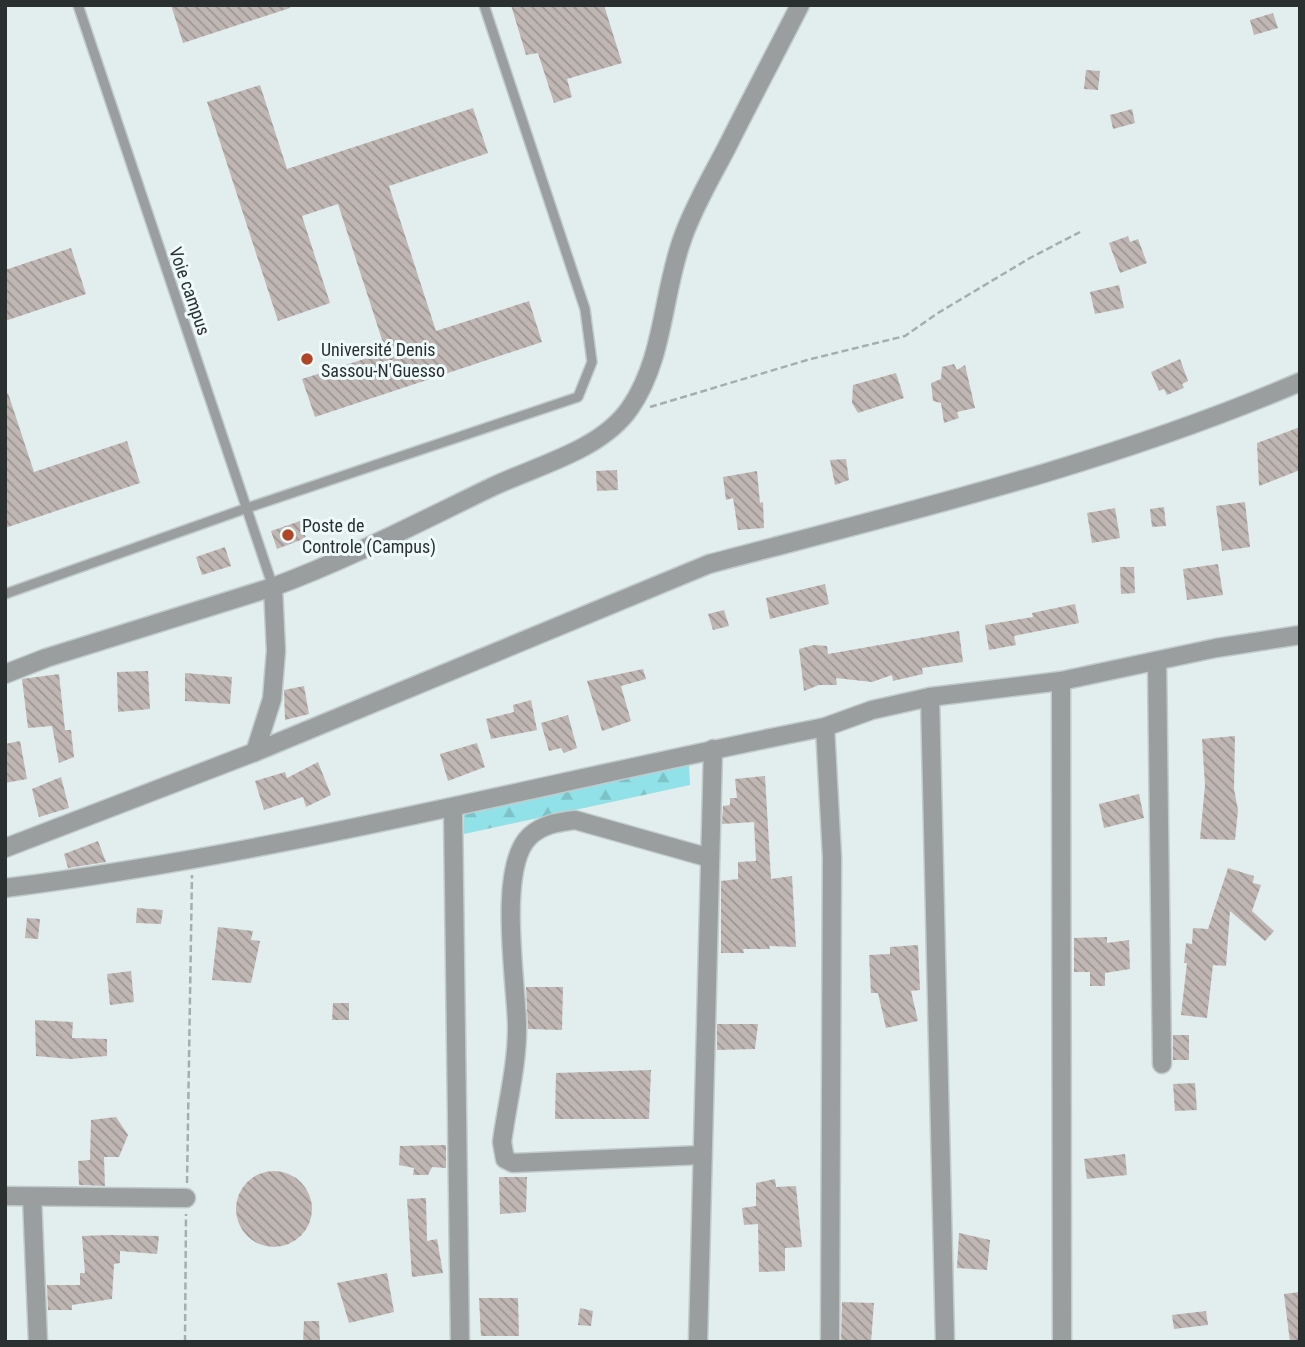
<svg xmlns="http://www.w3.org/2000/svg" width="1305" height="1347" viewBox="0 0 1305 1347" font-family="'Roboto Condensed',sans-serif">
  <defs>
    <pattern id="forest-firs" width="22" height="20" patternUnits="userSpaceOnUse" patternTransform="scale(1.75)"><rect width="22" height="20" fill="#91e2e8"/><path d="M5 1l3.5 6h-7zM16 11l3.5 6h-7z" fill="#7dc2c7"/></pattern>
    <pattern id="building-back-hatch" width="6" height="6" patternUnits="userSpaceOnUse" patternTransform="scale(1.75)"><rect width="6" height="6" fill="#c0b7b4"/><path d="M-1 5l2 2M0 0l6 6M5-1l2 2" fill="none" stroke="#9c9593"/></pattern>
  </defs>
  <rect width="100%" height="100%" fill="#e2edee"/>
  <polygon fill="url(#forest-firs)" points="689,762 690,785 464,834 464,814"/>
  <g fill="url(#building-back-hatch)">
    <polygon points="171,5 290,5 290,8 183,43"/>
    <polygon points="511,5 604,5 622,63 567,79 572,97 554,103 538,53 526,55"/>
    <polygon points="1273,13 1278,28 1254,35 1250,20"/>
    <polygon points="1086,70 1100,71 1098,90 1084,89"/>
    <polygon points="260,85 287,169 473,108 488,153 389,186 436,331 529,301 542,342 315,417 302,379 386,352 338,204 302,216 330,303 278,321 207,102"/>
    <polygon points="1132,109 1135,123 1113,129 1110,115"/>
    <polygon points="1128,236 1130,242 1138,239 1147,263 1120,273 1109,243"/>
    <polygon points="71,248 86,294 5,321 5,270"/>
    <polygon points="1119,285 1124,308 1095,314 1090,292"/>
    <polygon points="1180,359 1188,381 1182,384 1184,388 1167,395 1164,389 1159,391 1151,372"/>
    <polygon points="954,364 957,370 965,365 975,408 957,412 959,418 944,423 941,403 933,401 931,383 941,379 942,367"/>
    <polygon points="896,373 904,398 858,413 852,403 853,385"/>
    <polygon points="8,393 34,472 127,441 140,483 5,528 5,394"/>
    <polygon points="1300,427 1300,470 1259,486 1257,443"/>
    <polygon points="846,459 849,480 835,485 830,460"/>
    <polygon points="617,470 618,490 597,491 596,471"/>
    <polygon points="757,471 760,503 763,502 764,528 738,530 733,498 726,500 723,477"/>
    <polygon points="1245,502 1250,547 1222,551 1216,506"/>
    <polygon points="1164,507 1166,526 1152,527 1150,509"/>
    <polygon points="1115,508 1120,538 1092,543 1087,513"/>
    <polygon points="300,521 306,538 277,549 271,531"/>
    <polygon points="225,547 231,566 202,575 196,557"/>
    <polygon points="1218,564 1223,595 1187,600 1183,569"/>
    <polygon points="1120,567 1134,567 1135,593 1121,594"/>
    <polygon points="825,584 829,604 770,619 766,598"/>
    <polygon points="1075,604 1079,623 1014,636 1016,645 989,650 985,625 1033,617 1032,613"/>
    <polygon points="724,610 729,626 713,630 708,614"/>
    <polygon points="959,631 963,662 922,668 923,674 893,681 892,675 872,682 836,678 837,685 819,685 804,691 799,649 814,645 827,646 828,654"/>
    <polygon points="643,669 646,679 621,686 631,721 602,731 587,681"/>
    <polygon points="148,671 150,709 118,712 117,672"/>
    <polygon points="185,673 232,677 230,704 185,701"/>
    <polygon points="59,674 65,730 71,730 74,757 59,763 52,726 28,728 22,679"/>
    <polygon points="304,686 309,714 285,720 284,690"/>
    <polygon points="531,700 537,730 491,739 486,719 514,712 513,705"/>
    <polygon points="568,715 577,748 564,753 561,748 549,751 541,723"/>
    <polygon points="1235,736 1234,789 1238,810 1235,840 1200,839 1205,785 1202,739"/>
    <polygon points="20,741 27,779 5,783 5,744"/>
    <polygon points="477,743 485,767 448,781 440,754"/>
    <polygon points="318,762 331,795 306,807 303,797 264,810 255,781 285,772 287,778"/>
    <polygon points="765,776 771,879 792,876 796,947 769,946 770,949 743,949 744,953 721,953 721,881 738,879 738,862 756,861 754,822 722,824 723,806 730,805 730,798 737,798 735,779"/>
    <polygon points="61,777 69,808 39,817 32,789"/>
    <polygon points="1139,794 1144,818 1104,828 1099,804"/>
    <polygon points="98,841 106,862 68,868 64,854"/>
    <polygon points="1228,868 1254,876 1253,883 1261,885 1252,911 1274,931 1265,941 1230,911 1226,966 1213,965 1207,1018 1181,1015 1187,963 1184,963 1186,943 1192,944 1193,928 1208,929"/>
    <polygon points="137,908 163,910 161,924 136,923"/>
    <polygon points="27,918 40,919 38,939 25,938"/>
    <polygon points="218,927 253,931 251,940 260,941 251,983 212,980"/>
    <polygon points="1107,937 1107,943 1129,940 1130,969 1105,973 1105,986 1090,986 1090,972 1074,972 1074,938"/>
    <polygon points="918,945 920,990 911,991 918,1021 886,1028 878,993 871,993 869,955 890,954 890,947"/>
    <polygon points="131,971 134,1002 110,1005 107,974"/>
    <polygon points="526,987 563,987 562,1030 528,1029"/>
    <polygon points="333,1003 349,1003 349,1020 332,1020"/>
    <polygon points="35,1020 73,1022 72,1038 107,1039 107,1056 70,1059 36,1056"/>
    <polygon points="717,1024 758,1024 755,1049 717,1050"/>
    <rect x="1173" y="1035" width="16" height="25"/>
    <polygon points="651,1070 649,1119 555,1119 556,1073"/>
    <polygon points="1195,1083 1197,1110 1175,1111 1173,1084"/>
    <polygon points="116,1117 128,1135 119,1157 104,1157 105,1186 79,1185 78,1161 90,1160 91,1120"/>
    <polygon points="446,1145 446,1168 432,1167 428,1175 413,1175 414,1168 399,1165 400,1146"/>
    <polygon points="1125,1154 1127,1175 1087,1179 1084,1159"/>
    <circle cx="274" cy="1209" r="38"/>
    <polygon points="499,1177 527,1177 526,1212 500,1214"/>
    <polygon points="775,1179 776,1187 796,1186 802,1247 785,1248 785,1271 759,1272 758,1224 744,1225 742,1208 756,1206 756,1183"/>
    <polygon points="426,1198 427,1241 437,1239 443,1273 412,1277 407,1199"/>
    <polygon points="959,1233 990,1240 987,1270 957,1268"/>
    <polygon points="110,1235 159,1236 157,1254 120,1251 120,1263 114,1264 112,1299 72,1305 72,1310 48,1310 47,1285 80,1285 80,1273 85,1273 82,1236"/>
    <polygon points="387,1273 394,1312 349,1323 337,1283"/>
    <polygon points="1300,1292 1300,1342 1290,1342 1284,1294"/>
    <polygon points="479,1298 518,1298 519,1336 481,1336"/>
    <polygon points="842,1302 874,1303 871,1342 841,1342"/>
    <polygon points="580,1308 593,1311 591,1326 578,1325"/>
    <polygon points="1206,1311 1208,1325 1174,1329 1172,1315"/>
    <polygon points="304,1321 319,1321 320,1342 303,1342"/>
  </g>
  <g fill="none" stroke-linecap="round" stroke-linejoin="round">
    <defs>
      <g id="lane">
        <polyline points="78,5 273,587"/>
        <polyline points="5,594 247,508 578,397 592,362 585,309 484,5"/>
      </g>
      <g id="street">
        <polyline points="1157,661 1162,1064"/>
        <polyline points="5,674 46,658 273,587"/>
        <polyline points="1061,681 1062,1342"/>
        <polyline points="930,697 945,1342"/>
        <polyline points="825,727 832,857 830,1342"/>
        <path d="M255,752L272,699L276,651L273,587C351,558 419,522 494,486C539,465 601,450 630,408C665,357 662,293 683,237C694,206 712,176 727,147C751,99 776,52 800,5"/>
        <polyline points="453,809 460,1342"/>
        <path d="M5,848L255,752L709,564C909,511 1109,464 1300,382"/>
        <path d="M5,888C282,853 551,781 825,727L872,710L930,697L1061,681L1216,648L1300,635"/>
        <path d="M702,1155L513,1163L505,1159L502,1142C507,1104 518,1062 517,1024C516,981 497,866 530,836C543,824 559,822 575,820L710,858"/>
        <polyline points="5,1196 186,1198"/>
        <polyline points="32,1197 38,1342"/>
        <polyline points="698,1342 713,749"/>
      </g>
    </defs>
    <use href="#lane" stroke="#c1cbcc" stroke-width="12"/>
    <use href="#street" stroke="#c1cbcc" stroke-width="21"/>
    <g stroke="#a5aeaf" stroke-width="2.5" stroke-dasharray="7 3.5" stroke-linecap="butt">
      <polyline points="650,407 807,360 905,336 938,313 1030,258 1080,232"/>
      <polyline points="187,1183 192,875"/>
      <polyline points="185,1342 186,1214"/>
    </g>
    <use href="#lane" stroke="#9a9e9f" stroke-width="9"/>
    <use href="#street" stroke="#9a9e9f" stroke-width="18"/>
  </g>
  <g fill="#af4726" stroke="#effafb" stroke-width="2.5">
    <circle cx="307" cy="359" r="7"/>
    <circle cx="288" cy="535" r="7"/>
  </g>
  <g text-anchor="middle" dominant-baseline="central" stroke-width="6" stroke-linejoin="round" paint-order="stroke">
    <g font-size="18" fill="#2a2f2f" stroke="#effafb">
      <text transform="translate(190 291) rotate(71)">Voie campus</text>
    </g>
    <g font-size="18" fill="#2a2f2f" stroke="#effafb" text-anchor="start">
      <text x="321" y="349">Université Denis<tspan x="321" dy="21">Sassou-N'Guesso</tspan></text>
      <text x="302" y="525">Poste de<tspan x="302" dy="21">Controle (Campus)</tspan></text>
    </g>
  </g>
  <rect width="1305" height="1347" fill="none" stroke="#2a2f2f" stroke-width="14"/>
</svg>
